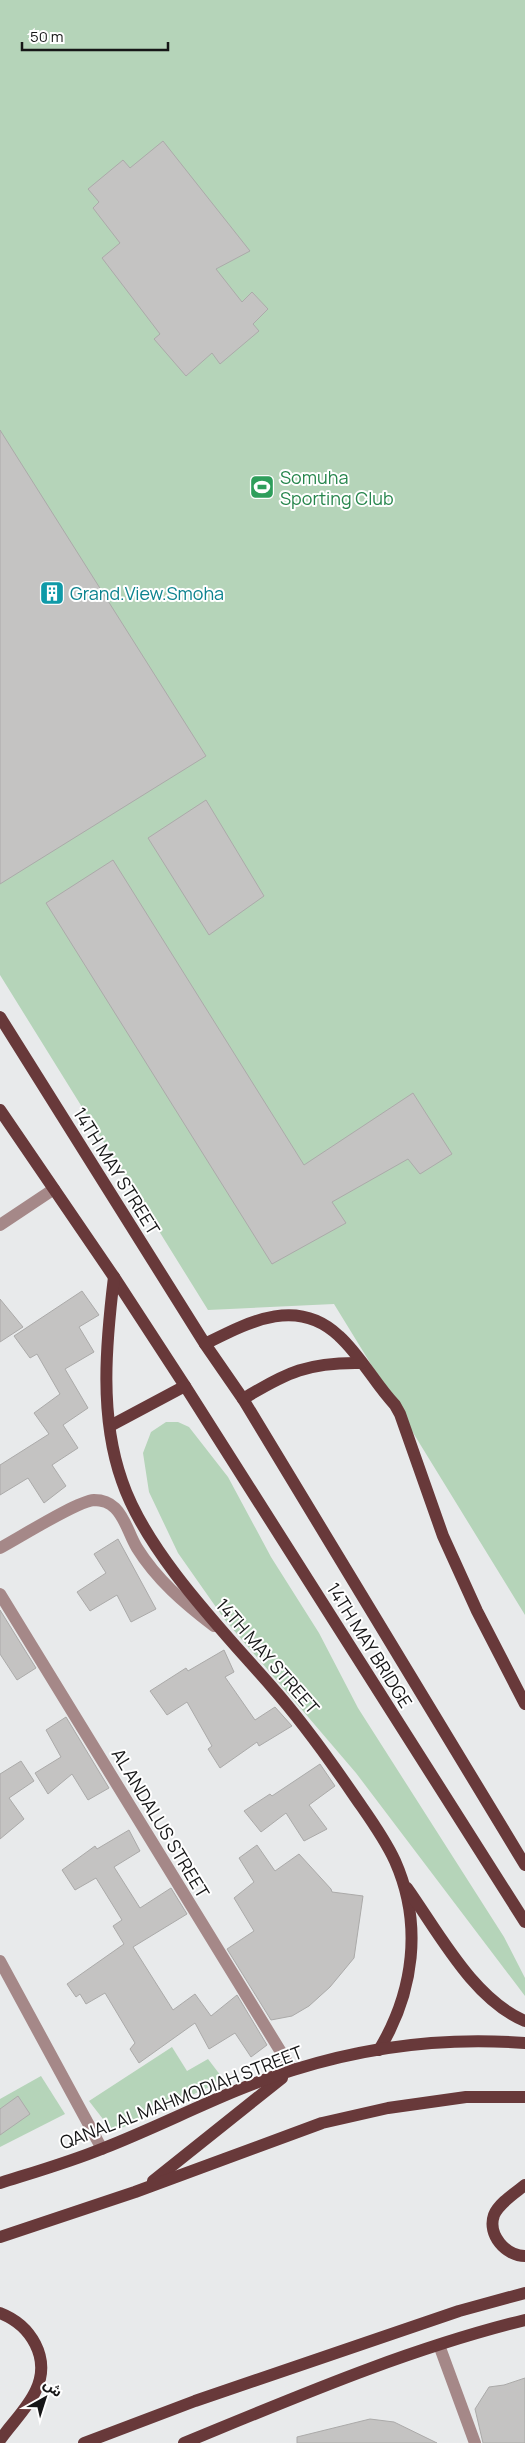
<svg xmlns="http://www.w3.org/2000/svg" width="525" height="2443" viewBox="0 0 525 2443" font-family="Manrope,'Noto Sans Arabic',sans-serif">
  <rect width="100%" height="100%" fill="#e8eaeb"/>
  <g fill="#b5d4b9">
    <polygon points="0,0 525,0 525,1615 334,1304 208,1310 0,975"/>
    <polygon points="166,1422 178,1422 189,1427 228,1477 271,1557 319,1633 358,1708 504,1937 525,1978 525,1996 356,1773 225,1620 178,1553 149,1492 143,1453 151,1432"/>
    <polygon points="172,2047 187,2071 208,2059 224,2080 113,2132 89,2101"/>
    <polygon points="41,2076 65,2114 0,2147 0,2099"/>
  </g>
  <g fill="#c4c3c2" stroke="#abaaa9">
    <polygon points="163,141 250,251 216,269 242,302 252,292 268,309 253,324 259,331 220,364 212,353 186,376 154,339 160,334 102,258 120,243 93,208 99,202 88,189 123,160 130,168"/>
    <polygon points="0,430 206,756 0,884"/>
    <polygon points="206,800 264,896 209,935 148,838"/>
    <polygon points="113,860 304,1165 413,1093 452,1154 420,1174 408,1159 332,1202 346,1223 272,1264 46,903"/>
    <polygon points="82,1291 99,1315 79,1327 94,1352 65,1369 88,1408 63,1425 78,1448 52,1465 66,1486 44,1503 28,1478 0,1495 0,1465 49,1434 34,1413 60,1394 37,1354 30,1358 14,1336"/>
    <polygon points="0,1299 23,1327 0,1342"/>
    <polygon points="118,1539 156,1609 131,1622 117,1595 90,1611 77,1592 106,1573 94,1554"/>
    <polygon points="0,1610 36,1668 17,1680 0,1654"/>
    <polygon points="224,1650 234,1672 225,1677 255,1720 275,1707 292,1726 259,1746 257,1742 220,1768 208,1749 212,1746 187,1702 167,1715 150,1691 186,1668 188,1671"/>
    <polygon points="66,1717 109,1788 88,1800 72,1774 48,1794 35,1773 61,1757 46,1730"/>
    <polygon points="21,1761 34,1781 9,1798 24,1819 0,1839 0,1774"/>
    <polygon points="320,1764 335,1786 309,1805 327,1829 304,1841 286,1813 261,1832 244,1811 270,1794 272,1796"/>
    <polygon points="129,1830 140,1851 114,1867 140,1908 171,1888 187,1914 133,1947 173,2010 195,1994 211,2016 237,1995 267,2045 251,2057 235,2033 209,2049 195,2023 139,2063 130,2049 135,2043 105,1993 86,2004 80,1994 76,1997 67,1984 124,1944 113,1926 122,1920 96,1878 75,1890 62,1870 95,1846 97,1849"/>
    <polygon points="257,1845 275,1871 299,1854 331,1889 332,1892 363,1896 354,1958 330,1987 309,2006 292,2016 271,2020 227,1949 254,1931 234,1898 254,1882 239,1858"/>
    <polygon points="18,2096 30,2114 0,2135 0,2109"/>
    <polygon points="525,2378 525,2443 483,2443 475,2409 489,2387 504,2385"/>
    <polygon points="370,2419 394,2422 437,2443 297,2443 297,2437"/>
  </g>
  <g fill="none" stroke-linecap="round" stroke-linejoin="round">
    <g stroke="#a58888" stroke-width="12">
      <polyline points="0,1225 54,1189"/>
      <path d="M0,1548C19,1538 77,1501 94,1500C102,1500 110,1503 115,1508C126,1519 129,1535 137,1548C157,1580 184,1603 214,1626"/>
      <polyline points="0,1594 292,2070"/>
      <polyline points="0,1961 102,2149"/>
      <polyline points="439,2345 475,2443"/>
    </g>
    <g stroke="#68393a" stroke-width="12">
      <polyline points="0,1017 205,1344 243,1399 525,1865"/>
      <polyline points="0,1110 114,1277 185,1386 525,1922"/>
      <path d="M114,1277C106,1343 99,1416 122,1481C146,1552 222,1630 271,1686C301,1720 327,1756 353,1794C368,1816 384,1837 395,1861C423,1924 414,1992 379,2050"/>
      <path d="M205,1344C249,1322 297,1296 339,1336C361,1356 375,1384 395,1405L400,1414L443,1536L477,1611L525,1704"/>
      <path d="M243,1399C287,1372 309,1362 361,1363"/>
      <polyline points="110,1426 185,1386"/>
      <path d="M407,1888C439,1933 473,1999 525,2021"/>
      <polyline points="153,2181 282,2078"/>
      <path d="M0,2183C35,2172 70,2162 104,2148C168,2123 228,2090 293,2070C369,2046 446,2037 525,2043"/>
      <path d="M525,2185C515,2193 499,2203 494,2215C487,2235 506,2256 525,2256"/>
      <polyline points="0,2237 135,2192 322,2123 388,2108 466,2097 525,2097"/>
      <path d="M0,2313C31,2325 51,2358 36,2390C28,2408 11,2424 0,2440"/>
      <polyline points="84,2443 195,2401 459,2311 525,2293"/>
      <path d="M184,2443C296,2397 407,2349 525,2320"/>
    </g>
  </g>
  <defs>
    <symbol id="stadium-square" viewBox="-11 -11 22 22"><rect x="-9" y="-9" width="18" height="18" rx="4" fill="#2e9e5b" stroke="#fff"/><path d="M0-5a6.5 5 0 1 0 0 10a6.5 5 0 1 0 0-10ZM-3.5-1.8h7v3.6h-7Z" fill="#fff"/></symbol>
    <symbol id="building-square" viewBox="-11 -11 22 22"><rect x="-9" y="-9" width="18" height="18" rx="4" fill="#0f9aa8" stroke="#fff"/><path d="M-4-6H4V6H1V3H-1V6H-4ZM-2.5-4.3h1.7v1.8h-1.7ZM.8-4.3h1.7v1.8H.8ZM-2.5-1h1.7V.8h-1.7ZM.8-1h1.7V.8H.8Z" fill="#fff"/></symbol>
  </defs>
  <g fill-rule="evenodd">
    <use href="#stadium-square" x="248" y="473" width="28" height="28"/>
    <use href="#building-square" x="38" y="579" width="28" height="28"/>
  </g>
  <g text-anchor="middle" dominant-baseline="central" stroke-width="4" stroke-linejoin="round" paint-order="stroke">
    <g font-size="18" fill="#27864d" stroke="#fff" text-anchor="start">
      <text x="280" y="477">Somuha<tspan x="280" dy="21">Sporting Club</tspan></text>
    </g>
    <g font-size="18" fill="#0d838f" stroke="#fff" text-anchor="start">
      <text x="70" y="593">Grand.View.Smoha</text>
    </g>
    <g font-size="18" fill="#161617" stroke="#fff">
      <text transform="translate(117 1171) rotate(58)">14TH MAY STREET</text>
      <text transform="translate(370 1645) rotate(58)">14TH MAY BRIDGE</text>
      <text transform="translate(268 1656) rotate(49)">14TH MAY STREET</text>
      <text transform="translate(161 1823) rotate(59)">AL ANDALUS STREET</text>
      <text transform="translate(181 2097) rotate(-21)">QANAL AL MAHMODIAH STREET</text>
    </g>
  </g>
  <g transform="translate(45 2398) rotate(39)" stroke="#ffffff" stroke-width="4" paint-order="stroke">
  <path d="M0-4L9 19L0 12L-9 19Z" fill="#161617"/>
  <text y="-8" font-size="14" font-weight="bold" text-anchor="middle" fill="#161617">ش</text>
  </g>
  <path d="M22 42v8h146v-8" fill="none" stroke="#161617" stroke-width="2.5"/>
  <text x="30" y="42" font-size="15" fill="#161617" stroke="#ffffff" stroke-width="4" paint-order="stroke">50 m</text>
</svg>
